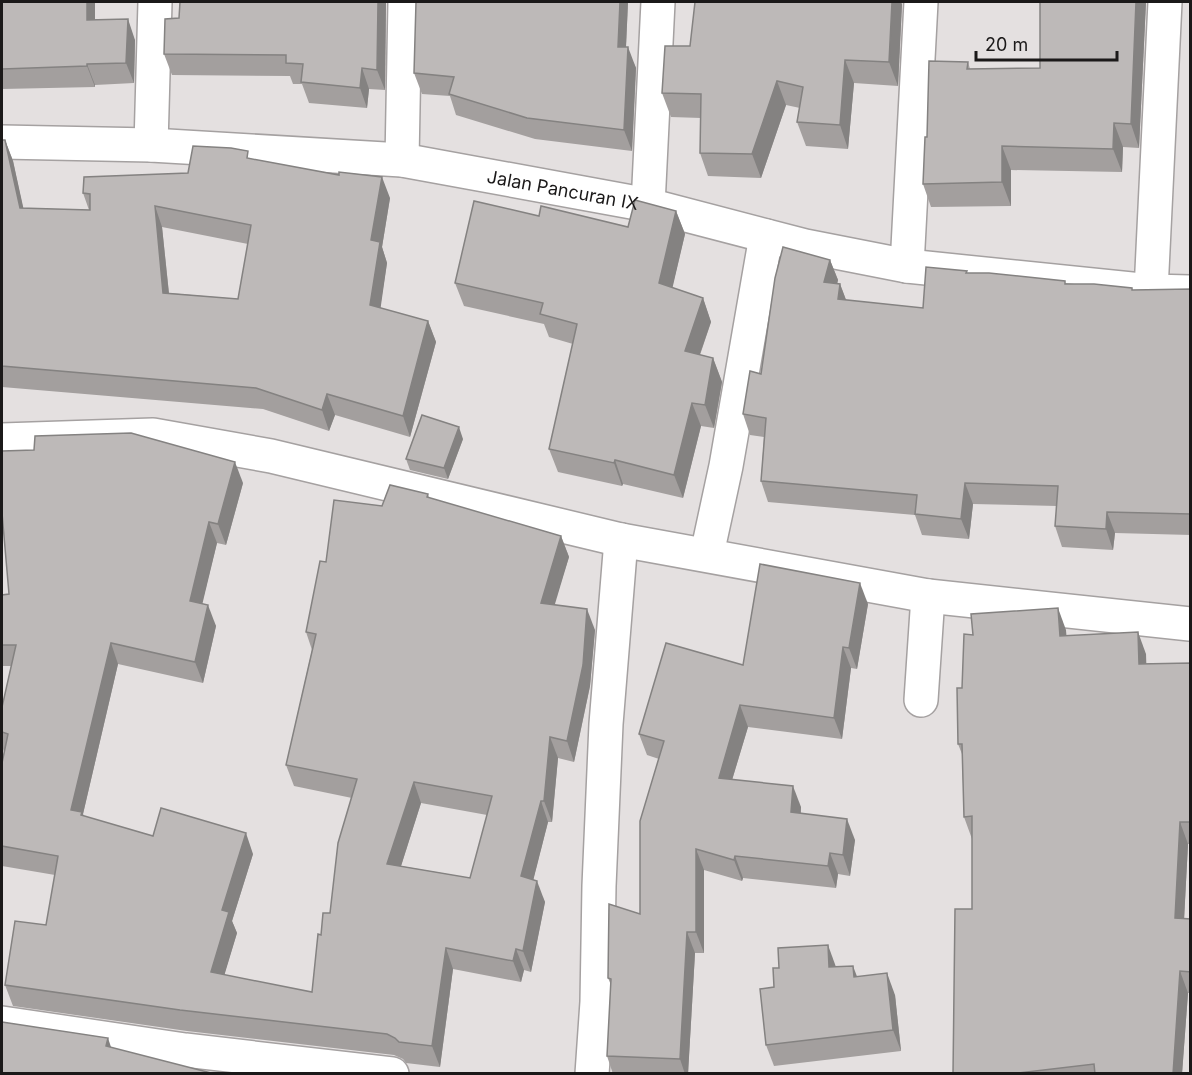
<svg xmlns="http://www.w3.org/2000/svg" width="1192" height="1075" viewBox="0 0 1192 1075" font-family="Inter,sans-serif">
  <rect width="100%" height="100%" fill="#e4e0e0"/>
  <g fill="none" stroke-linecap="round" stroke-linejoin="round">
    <defs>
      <g id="street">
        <path id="s1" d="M2,142L151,145L402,160L648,205L805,246L907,266L1151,291L1190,292"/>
        <polyline points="151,145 155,2"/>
        <polyline points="402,160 405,2"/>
        <polyline points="648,205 658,2"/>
        <polyline points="907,266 921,2"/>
        <polyline points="1151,291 1165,2"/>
        <polyline points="2,440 153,435 271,456 621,540 928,596 1190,624"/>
        <polyline points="707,554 726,466 766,236"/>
        <polyline points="921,700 928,596"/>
        <polyline points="2,1023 185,1050 392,1074"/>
        <polyline points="592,1074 597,1002 599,886 606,724 621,540"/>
      </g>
    </defs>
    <use href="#street" stroke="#a5a1a1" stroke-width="36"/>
    <use href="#street" stroke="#fff" stroke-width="33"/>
  </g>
  <g fill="#a39f9e" fill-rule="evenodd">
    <polygon points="2,2 95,20 135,40 134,83 95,85 95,87 2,89"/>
    <polygon points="180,2 386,2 385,90 369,89 367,108 309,103 302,84 293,84 290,76 172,75 164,54 179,18"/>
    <polygon points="628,2 626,47 636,68 632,151 535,139 456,115 450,96 422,94 414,73"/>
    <polygon points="1040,2 1146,2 1139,148 1123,147 1122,172 1011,170 1011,206 931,207 923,184 927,137 968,62 970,69 1040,68"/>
    <polygon points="902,4 898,86 854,83 848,149 806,146 797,122 800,108 786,105 761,178 708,176 700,153 701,118 671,117 662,93 690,46"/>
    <path d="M2,140H5L13,161L23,208L89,210L83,193L188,173L251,159L390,198L382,247L387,263L380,308L428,321L436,342L410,437L335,415L329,431L263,409L2,387ZM162,227L248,244L238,299L169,293Z"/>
    <polygon points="676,211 685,234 672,288 703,298 711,322 700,355 713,358 722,382 714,428 701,426 683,498 623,484 622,486 558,472 549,449 573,344 549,337 544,324 464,306 455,283"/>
    <polygon points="830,260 838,280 837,284 840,284 846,300 923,308 967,271 967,273 1133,290 1191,289 1191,535 1115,533 1113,550 1062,547 1055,526 1057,506 973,504 969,539 922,535 915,515 768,502 761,481 764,437 750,435 743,414 761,374"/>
    <polygon points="463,439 448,479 410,470 406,459"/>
    <path d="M243,483L226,545L217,543L202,603L216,626L203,683L118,664L83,814V816L153,836L253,854L232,921L237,933L224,975L312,992L321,935L330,913L352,798L294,786L286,765L312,650L306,632L326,562L382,506L428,494L429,498L561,536L569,557L554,604L595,630L590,686L574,762L558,758L552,822H548L533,880L545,902L531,972L524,970L521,982L453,969L440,1067L406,1063L403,1059L394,1055L187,1031L13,1006L5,985L46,925L55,875L2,866V763L4,752L2,746V707L11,666H2V595L9,594ZM421,803L487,815L470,878L401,866Z"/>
    <polygon points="868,604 857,669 851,668 842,739 748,727 732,780 801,807 801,813 855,840 850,876 838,874 836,888 743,878 742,881 704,870 704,953 695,953 688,1074 613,1074 607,1056 611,985 608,978 640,914 659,759 647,755 639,734 743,665"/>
    <polygon points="1066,630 1066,635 1146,654 1146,664 1191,663 1191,844 1188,844 1184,919 1191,919 1191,993 1188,993 1182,1074 953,1074 972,909 972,839 964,817 962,754 958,744 962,688 973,635"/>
    <polygon points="836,966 895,995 901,1051 774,1066 766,1045 774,987 779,968"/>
  </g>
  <g fill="#848281">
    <polygon points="87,2 95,2 95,41 87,20"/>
    <polygon points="378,2 386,2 385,90 377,70"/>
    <polygon points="620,2 628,2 625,68 618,47"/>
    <polygon points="892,2 901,2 902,4 898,86 889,62"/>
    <polygon points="1136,2 1146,2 1139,148 1131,124"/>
    <polygon points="128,19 135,40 134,83 126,63"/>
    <polygon points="628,47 636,68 632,151 624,130"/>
    <polygon points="845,60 854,83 848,149 840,125"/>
    <polygon points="87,64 95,85 95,87 87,66"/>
    <polygon points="362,68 369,89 367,108 360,88"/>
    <polygon points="777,81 786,105 761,178 752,154"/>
    <polygon points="1114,123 1123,147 1122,172 1113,149"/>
    <polygon points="5,140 13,161 28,229 20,208"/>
    <polygon points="1002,146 1011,170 1011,206 1002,182"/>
    <polygon points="382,177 390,198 382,247 387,263 378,326 370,305 371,240"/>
    <polygon points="155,206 162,227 171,314 163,293"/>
    <polygon points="676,211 685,234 668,307 659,283"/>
    <polygon points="830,260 838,280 832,303 824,282"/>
    <polygon points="840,284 848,305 838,299"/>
    <polygon points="703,298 711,322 693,374 685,351"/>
    <polygon points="428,321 436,342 410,437 403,416"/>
    <polygon points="713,358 722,382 714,428 705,405"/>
    <polygon points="327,394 335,415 329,431 322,410"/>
    <polygon points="692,403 701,426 683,498 674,475"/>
    <polygon points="459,427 463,439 448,479 444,468"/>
    <polygon points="615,460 623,484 622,486 614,463"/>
    <polygon points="235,462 243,483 226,545 218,524"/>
    <polygon points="965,483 973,504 969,539 961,519"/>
    <polygon points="1107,512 1115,533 1113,550 1106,529"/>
    <polygon points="209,522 217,543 198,622 190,601"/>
    <polygon points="561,536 569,557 549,624 541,603"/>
    <polygon points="860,583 868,604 857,669 849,648"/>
    <polygon points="208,605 216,626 203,683 195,662"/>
    <polygon points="1058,608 1066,630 1068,657 1060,636"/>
    <polygon points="587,609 595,630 590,686 574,762 567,741"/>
    <polygon points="1138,632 1146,654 1147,685 1139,664"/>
    <polygon points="111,643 118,664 83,814 90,833 71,810"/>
    <polygon points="843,647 851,668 842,739 834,718"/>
    <polygon points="740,705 748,727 726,800 719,778"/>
    <polygon points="550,737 558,758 552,822 544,801"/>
    <polygon points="414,782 421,803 395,885 387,864"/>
    <polygon points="793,786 801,807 799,833 791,812"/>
    <polygon points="541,801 548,822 529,897 521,876"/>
    <polygon points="847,819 855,840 850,876 843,855"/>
    <polygon points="1180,822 1188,844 1183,940 1175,918"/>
    <polygon points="246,833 253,854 232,921 237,933 219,993 211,972 222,910"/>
    <polygon points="696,849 704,870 704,953 696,932"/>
    <polygon points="830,853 838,874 836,888 828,866"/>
    <polygon points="735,856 743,878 742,881 734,860"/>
    <polygon points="537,881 545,902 531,972 523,951"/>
    <polygon points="687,932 695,953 688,1074 685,1074 680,1059"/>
    <polygon points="828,945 836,967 829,967"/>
    <polygon points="446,948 453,969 440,1067 432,1046"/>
    <polygon points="516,949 524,970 521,982 513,961"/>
    <polygon points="853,966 861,987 854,977"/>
    <polygon points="1180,971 1188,993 1182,1074 1173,1074"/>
    <polygon points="887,973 895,995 901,1051 893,1030"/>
    <polygon points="108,1038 115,1059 106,1046"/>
  </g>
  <g fill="#bdb9b8" stroke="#848281" stroke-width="1.5" fill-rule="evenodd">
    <polygon points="2,2 87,2 87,20 128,19 126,63 87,64 87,66 2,69"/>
    <polygon points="180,2 378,2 377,70 362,68 360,88 301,82 303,64 286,63 286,55 164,54 165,19 179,18"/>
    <polygon points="416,2 620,2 618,47 628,47 624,130 527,118 449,94 454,77 414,73"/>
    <polygon points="695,2 892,2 889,62 845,60 840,125 797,122 803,87 777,81 752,154 700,153 701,94 662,93 665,46 690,46"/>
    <polygon points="1040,2 1136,2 1131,124 1114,123 1113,149 1002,146 1002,182 923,184 925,137 927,137 929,61 968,62 967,69 1040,68"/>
    <path d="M2,140H5L20,208L90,210V194L83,193L84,177L188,173L193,146L231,148L248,151L247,158L339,175V172L382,177L371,240L380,242L370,305L428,321L403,416L327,394L322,410L256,388L2,366ZM155,206L251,225L238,299L163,293Z"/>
    <polygon points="635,200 676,211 659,283 703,298 685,351 713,358 705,405 692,403 674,475 615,460 614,463 549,449 577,324 540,314 543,303 455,283 474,201 539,216 541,206 628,227"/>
    <polygon points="783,247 830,260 824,282 840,284 838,299 923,308 926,267 967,271 966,273 989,273 1065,281 1065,284 1094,284 1132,288 1132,290 1191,289 1191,514 1107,512 1106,529 1055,526 1058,486 965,483 961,519 915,514 917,495 761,481 766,418 743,414 750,371 761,374 775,278"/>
    <polygon points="422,415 459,427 444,468 406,459"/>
    <path d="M131,433L235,462L218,524L209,522L190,601L208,605L195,662L111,643L71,810L82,812L81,815L153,836L161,808L246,833L222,910L229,912L211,972L312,992L318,934L321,935L323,913H330L338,843L357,779L286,765L316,634L306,632L320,561L326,562L334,500L382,506L390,485L428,494L427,497L561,536L541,603L587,609L583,665L567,741L550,737L544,801H541L521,876L537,881L523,951L516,949L513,961L446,948L432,1046L399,1042L395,1038L387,1034L180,1010L5,985L15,921L46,925L58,856L2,846V763L8,734L2,732V707L16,645H2V595L9,594L2,513V451L34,450L35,436ZM414,782L492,796L470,878L387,864Z"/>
    <polygon points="760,564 860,583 849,648 843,647 834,718 740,705 719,778 793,786 791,812 847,819 843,855 830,853 828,866 735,856 734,860 696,849 696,932 687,932 680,1059 607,1056 611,979 608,978 609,904 640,914 640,821 664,741 639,734 666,643 743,665"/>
    <polygon points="1058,608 1060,636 1138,632 1139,664 1191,663 1191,822 1180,822 1175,918 1191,919 1191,972 1180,971 1173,1074 1095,1074 1094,1064 1009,1074 953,1074 955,909 972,909 972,816 964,817 962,744 958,744 957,688 962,688 964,634 973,635 971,614"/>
    <polygon points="828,945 829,967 853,966 854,977 887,973 893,1030 766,1045 760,989 774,987 773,968 779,968 778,948"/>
    <polygon points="2,1022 108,1038 106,1046 215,1074 2,1074"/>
  </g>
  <g text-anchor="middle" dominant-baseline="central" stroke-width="6" stroke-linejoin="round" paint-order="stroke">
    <g font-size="18" fill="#1b1919" stroke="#e4e0e0">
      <text stroke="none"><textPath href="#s1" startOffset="564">Jalan Pancuran IX</textPath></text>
    </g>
  </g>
  <rect width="1192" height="1075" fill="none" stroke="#1b1919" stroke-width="6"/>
  <path d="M976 51v9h141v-9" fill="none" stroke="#1b1919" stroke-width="3"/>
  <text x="985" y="51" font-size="18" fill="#1b1919" stroke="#e4e0e0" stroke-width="4.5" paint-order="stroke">20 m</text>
</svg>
